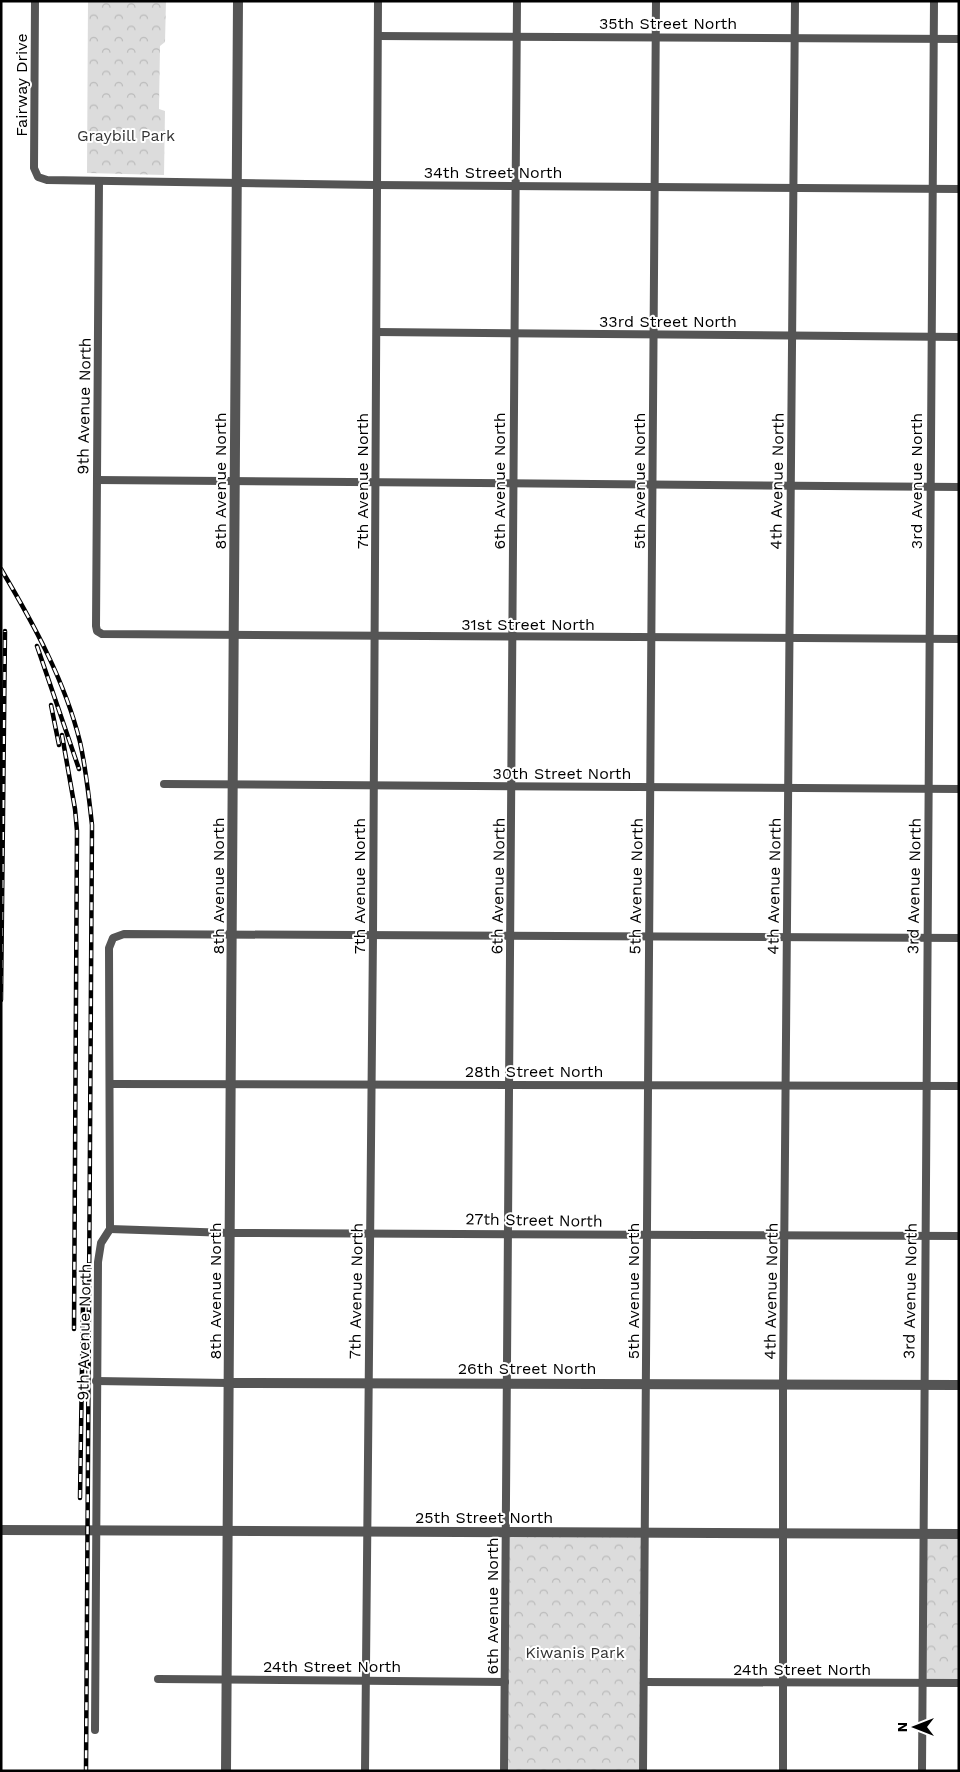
<svg xmlns="http://www.w3.org/2000/svg" width="960" height="1772" viewBox="0 0 960 1772" font-family="'Work Sans',sans-serif">
  <defs>
    <pattern id="park-crowns" width="20" height="18" patternUnits="userSpaceOnUse" patternTransform="scale(1.25)"><rect width="20" height="18" fill="#dcdcdc"/><path d="M2 6a3 3 0 1 1 6 0M12 15a3 3 0 1 1 6 0" fill="none" stroke="#bbb"/></pattern>
  </defs>
  <rect width="100%" height="100%" fill="#fff"/>
  <g fill="url(#park-crowns)">
    <polygon points="88,1 166,1 165,42 160,46 159,109 165,111 164,175 87,173"/>
    <polygon points="506,1532 645,1532 643,1771 504,1771"/>
    <polygon points="922,1533 959,1534 959,1683 922,1683"/>
  </g>
  <g fill="none" stroke-linecap="round" stroke-linejoin="round">
    <g stroke="#555" stroke-width="8">
      <polyline points="35,1 34,168 38,177 47,180 376,185 959,189"/>
      <polyline points="378,36 959,39"/>
      <polyline points="99,181 96,626 97,631 102,634 959,639"/>
      <polyline points="377,332 959,337"/>
      <polyline points="97,480 959,487"/>
      <polyline points="164,784 959,789"/>
      <polyline points="110,1084 959,1086"/>
      <polyline points="110,1229 230,1233 959,1236"/>
      <polyline points="96,1381 229,1383"/>
      <polyline points="158,1679 505,1682"/>
      <polyline points="644,1682 959,1683"/>
      <polyline points="95,1730 98,1262 101,1243 110,1229 109,948 113,938 124,934 959,938"/>
      <polyline points="365,1771 373,935 378,1"/>
      <polyline points="504,1771 517,1"/>
      <polyline points="643,1771 656,1"/>
      <polyline points="783,1771 783,1383 795,1"/>
      <polyline points="922,1771 934,1"/>
    </g>
    <g stroke="#555" stroke-width="10">
      <polyline points="229,1383 959,1385"/>
      <polyline points="1,1530 959,1534"/>
      <polyline points="226,1771 238,1"/>
    </g>
    <defs>
      <g id="rail">
        <path d="M1,569C33,623 65,681 80,742C86,769 89,797 92,825L86,1771"/>
        <polyline points="37,646 79,769"/>
        <polyline points="51,705 59,745"/>
        <polyline points="62,735 75,809 77,831 74,1329"/>
        <polyline points="1,1000 5,631"/>
        <polyline points="80,1498 83,1303"/>
      </g>
    </defs>
    <use href="#rail" stroke="#000" stroke-width="4.5"/>
    <use href="#rail" stroke="#fff" stroke-width="2.5" stroke-dasharray="8" stroke-linecap="butt"/>
  </g>
  <g text-anchor="middle" dominant-baseline="central" stroke-width="4" stroke-linejoin="round" paint-order="stroke">
    <g font-size="16" fill="#000" stroke="#fff">
      <text x="668" y="23">35th Street North</text>
      <text transform="translate(21 85) rotate(-90)">Fairway Drive</text>
      <text x="493" y="172">34th Street North</text>
      <text x="668" y="321">33rd Street North</text>
      <text transform="translate(84 406) rotate(-89)">9th Avenue North</text>
      <text transform="translate(220 481) rotate(-90)">8th Avenue North</text>
      <text transform="translate(362 481) rotate(-90)">7th Avenue North</text>
      <text transform="translate(499 481) rotate(-90)">6th Avenue North</text>
      <text transform="translate(639 481) rotate(-90)">5th Avenue North</text>
      <text transform="translate(777 481) rotate(-89)">4th Avenue North</text>
      <text transform="translate(916 481) rotate(-90)">3rd Avenue North</text>
      <text x="528" y="624">31st Street North</text>
      <text x="562" y="773">30th Street North</text>
      <text transform="translate(218 886) rotate(-90)">8th Avenue North</text>
      <text transform="translate(359 886) rotate(-90)">7th Avenue North</text>
      <text transform="translate(498 886) rotate(-89)">6th Avenue North</text>
      <text transform="translate(636 886) rotate(-89)">5th Avenue North</text>
      <text transform="translate(774 886) rotate(-89)">4th Avenue North</text>
      <text transform="translate(914 886) rotate(-89)">3rd Avenue North</text>
      <text x="534" y="1071">28th Street North</text>
      <text transform="translate(534 1220) rotate(1)">27th Street North</text>
      <text transform="translate(215 1291) rotate(-90)">8th Avenue North</text>
      <text transform="translate(356 1291) rotate(-89)">7th Avenue North</text>
      <text transform="translate(633 1291) rotate(-90)">5th Avenue North</text>
      <text transform="translate(771 1291) rotate(-89)">4th Avenue North</text>
      <text transform="translate(910 1291) rotate(-89)">3rd Avenue North</text>
      <text transform="translate(84 1332) rotate(-89)">9th Avenue North</text>
      <text x="527" y="1368">26th Street North</text>
      <text x="484" y="1517">25th Street North</text>
      <text transform="translate(492 1606) rotate(-90)">6th Avenue North</text>
      <text x="332" y="1666">24th Street North</text>
      <text x="802" y="1669">24th Street North</text>
    </g>
    <g font-size="16" fill="#333" stroke="#fff">
      <text x="126" y="135">Graybill Park</text>
      <text x="575" y="1652">Kiwanis Park</text>
    </g>
  </g>
  <rect width="960" height="1772" fill="none" stroke="#000000" stroke-width="5"/>
  <g transform="translate(915 1727) rotate(270)" stroke="#ffffff" stroke-width="4" paint-order="stroke">
  <path d="M0-4L9 19L0 12L-9 19Z" fill="#000000"/>
  <text y="-8" font-size="14" font-weight="bold" text-anchor="middle" fill="#000000">N</text>
  </g>
</svg>
